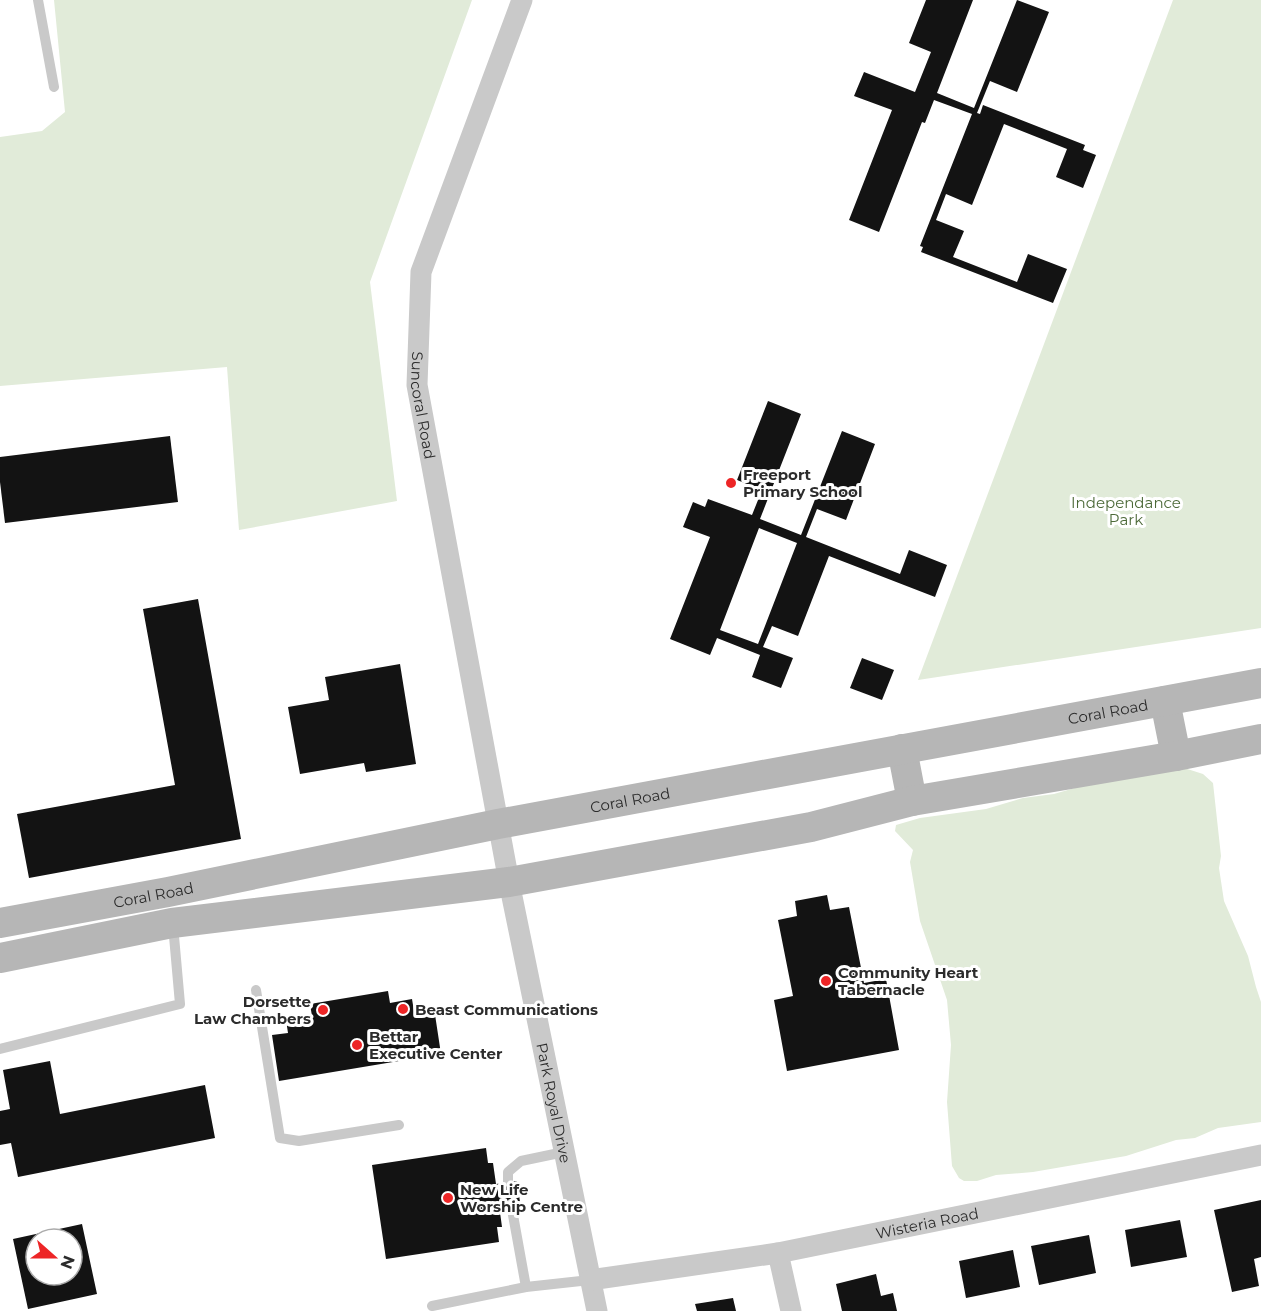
<svg xmlns="http://www.w3.org/2000/svg" width="1261" height="1311" viewBox="0 0 1261 1311" font-family="Montserrat,sans-serif">
<style>
.green{fill:#e1ebd9}
.building{fill:#131313;fill-rule:evenodd}
.lines{fill:none;stroke-linecap:round;stroke-linejoin:round}
.lane{stroke:#c9c9c9;stroke-width:10}
.street{stroke:#c9c9c9;stroke-width:21}
.secondary{stroke:#b6b6b6;stroke-width:30}
.poi-dot{fill:#ed2526;stroke:#fff;stroke-width:2}
.labels{text-anchor:middle;dominant-baseline:central;stroke-width:6;stroke-linejoin:round;paint-order:stroke}
.street-label{font-size:15px;fill:#2c2c2c;stroke:#fff}
.poi-label{font-size:15px;font-weight:bold;fill:#2c2c2c;stroke:#fff;text-anchor:start}
.park-label{font-size:15px;fill:#4c6938;stroke:#fff}
</style>
<rect width="100%" height="100%" fill="#fff"/>
<g class="green">
<path d="M54,0H472L370,282L397,501L239,530L227,367L0,386V137L42,131L65,112Z"/>
<path d="M1173,0H1261V628L918,680Z"/>
<path d="M1178,766L1203,774L1213,783L1221,856L1219,868L1224,901L1248,956L1256,987L1261,1002V1122L1218,1128L1195,1138L1176,1140L1126,1156L1033,1172L996,1175L977,1181H964L959,1178L952,1166L947,1102L951,1045L947,1000L920,921L910,862L913,850L895,831L896,825L920,818L986,809L1023,798L1054,794L1140,769Z"/>
</g>
<g class="building">
<path d="M926,0H973L937,93L974,108L1017,0L1049,12L1017,92L990,81L977,113L980,114L983,105L1085,145L1083,150L1096,155L1083,188L1056,177L1067,149L1004,124L972,205L946,194L936,220L964,231L953,257L1017,282L1028,254L1067,269L1053,303L921,252L923,247L920,246L972,114L934,100L925,123L922,122L879,232L849,220L892,110L854,96L864,72L915,92L931,52L909,43Z"/>
<path d="M768,401L801,414L760,519L801,535L842,431L875,444L846,520L817,509L806,537L900,574L909,550L947,565L935,597L829,556L798,636L772,626L763,647L793,658L781,688L752,677L760,655L717,638L710,655L670,639L710,537L683,527L693,502L705,507L708,499L752,515L762,490L737,480ZM759,528L797,543L758,644L720,630Z"/>
<path d="M170,436L178,502L5,523L0,482V457Z"/>
<path d="M198,599L241,839L29,878L17,814L175,785L143,609Z"/>
<path d="M862,658L894,670L882,700L850,688Z"/>
<path d="M400,664L416,764L366,772L364,763L300,774L288,707L329,700L325,677Z"/>
<path d="M827,895L830,910L849,907L864,983L886,979L899,1050L787,1071L774,1000L793,996L778,920L797,916L795,901Z"/>
<path d="M388,991L390,1003L412,999L414,1011L434,1008L441,1054L279,1081L272,1035L288,1033L286,1020L312,1016L310,1004Z"/>
<path d="M50,1061L60,1114L205,1085L215,1138L18,1177L11,1143L0,1145V1111L10,1109L3,1070Z"/>
<path d="M486,1148L488,1163H493L496,1184L517,1181L520,1202L499,1205L502,1227H497L499,1242L386,1259L372,1165Z"/>
<path d="M1261,1200V1257L1254,1259L1259,1286L1232,1292L1214,1210Z"/>
<path d="M1180,1220L1187,1257L1131,1267L1125,1230Z"/>
<path d="M82,1224L97,1294L28,1309L13,1239ZM36,1239H72V1275H36Z"/>
<path d="M1089,1235L1096,1273L1039,1285L1031,1246Z"/>
<path d="M1013,1250L1020,1287L966,1298L959,1261Z"/>
<path d="M876,1274L881,1296L893,1293L897,1311H842L836,1284Z"/>
<path d="M733,1298L736,1311H697L695,1304Z"/>
</g>
<g class="lines">
<g class="lane">
<path d="M38,0L54,87"/>
<path d="M256,990L280,1138L299,1141L399,1125"/>
<path d="M0,1049L180,1004L173,925"/>
<path d="M508,1182V1172L521,1161L564,1152"/>
<path d="M511,1204L526,1287"/>
<path d="M432,1306L526,1287L590,1280"/>
</g>
<g class="street">
<path id="s1" d="M522,0L421,272L417,385L509,882L597,1311"/>
<path d="M778,1253L791,1311"/>
<path id="s2" d="M590,1280L778,1253L1261,1155"/>
</g>
<g class="secondary">
<path d="M1165,701L1176,756"/>
<path d="M902,749L912,801"/>
<path id="s3" d="M0,923L168,892L498,824L1261,683"/>
<path d="M0,958L172,923L509,882L811,827L912,801L1176,756L1261,739"/>
</g>
</g>
<g class="poi-dot">
<circle cx="731" cy="483" r="6"/>
<circle cx="826" cy="981" r="6"/>
<circle cx="403" cy="1009" r="6"/>
<circle cx="323" cy="1010" r="6"/>
<circle cx="357" cy="1045" r="6"/>
<circle cx="448" cy="1198" r="6"/>
</g>
<g class="labels">
<g class="street-label">
<text stroke="none"><textPath href="#s1" startOffset="424">Suncoral Road</textPath></text>
<text stroke="none"><textPath href="#s3" startOffset="1128">Coral Road</textPath></text>
<text stroke="none"><textPath href="#s3" startOffset="642">Coral Road</textPath></text>
<text stroke="none"><textPath href="#s3" startOffset="156">Coral Road</textPath></text>
<text stroke="none"><textPath href="#s1" startOffset="1134">Park Royal Drive</textPath></text>
<text stroke="none"><textPath href="#s2" startOffset="342">Wisteria Road</textPath></text>
</g>
<g class="poi-label">
<text x="743" y="474">Freeport<tspan x="743" dy="17">Primary School</tspan></text>
<text x="838" y="972">Community Heart<tspan x="838" dy="17">Tabernacle</tspan></text>
<text x="311" y="1001" text-anchor="end">Dorsette<tspan x="311" dy="17">Law Chambers</tspan></text>
<text x="415" y="1009">Beast Communications</text>
<text x="369" y="1036">Bettar<tspan x="369" dy="17">Executive Center</tspan></text>
<text x="460" y="1189">New Life<tspan x="460" dy="17">Worship Centre</tspan></text>
</g>
<g class="park-label">
<text x="1126" y="502">Independance<tspan x="1126" dy="17">Park</tspan></text>
</g>
</g>
<g transform="translate(54 1257) rotate(111)"><circle r="28" fill="#ffffff" stroke="#ababab" stroke-width="1.5"/>
<path d="M0-4.5L10 22L0 15L-10 22Z" fill="#ed2526"/>
<text y="-9" font-size="16" font-weight="bold" text-anchor="middle" fill="#2c2c2c">N</text>
</g>
</svg>
